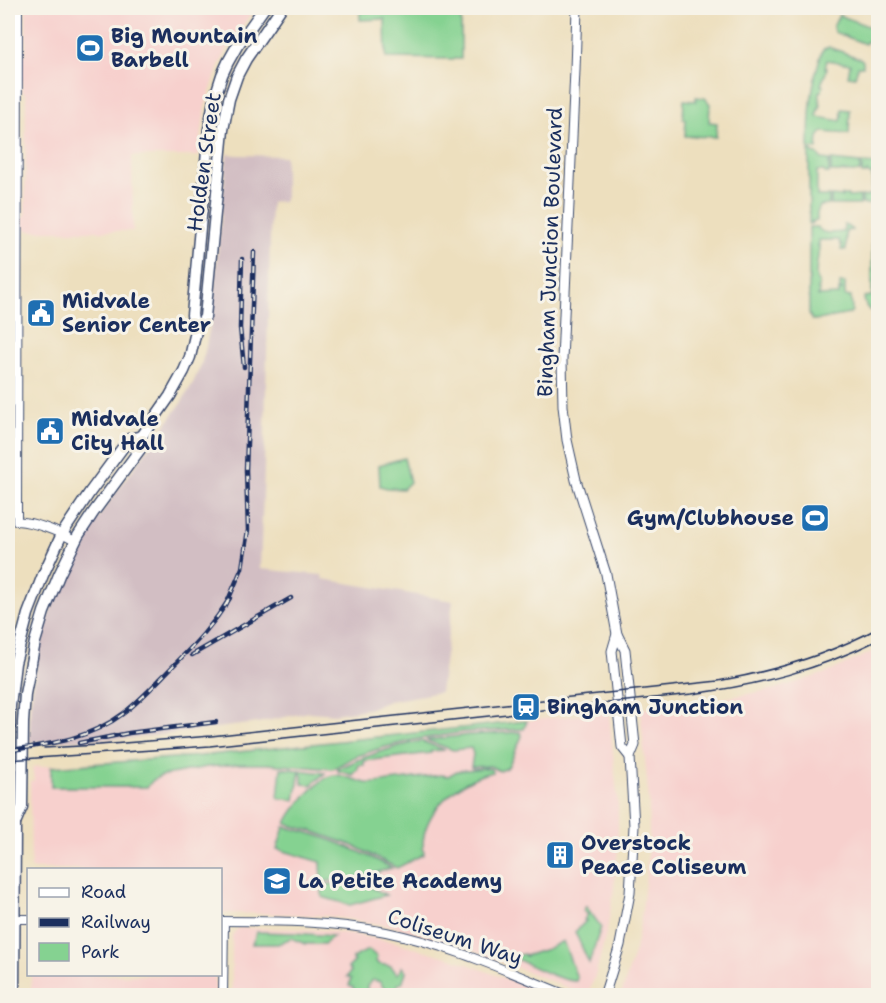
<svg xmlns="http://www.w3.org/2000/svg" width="886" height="1003" viewBox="0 0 886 1003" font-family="'Shantell Sans',sans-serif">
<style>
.built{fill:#f7d0cd}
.industrial{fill:#d2bec3}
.green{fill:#85d291;stroke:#508078;stroke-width:1.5}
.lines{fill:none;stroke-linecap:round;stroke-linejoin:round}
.tertiary-casing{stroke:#3a496c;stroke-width:10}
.secondary-casing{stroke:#3a496c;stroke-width:11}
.primary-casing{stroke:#3a496c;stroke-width:13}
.tertiary{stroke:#fff;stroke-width:8}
.secondary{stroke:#fff;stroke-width:9}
.primary{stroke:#fff;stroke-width:10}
.tram{stroke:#1b2f5e;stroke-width:1.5}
.rail-casing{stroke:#1b2f5e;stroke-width:4.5}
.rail{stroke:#f7f3e8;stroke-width:2;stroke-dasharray:7;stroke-linecap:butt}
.labels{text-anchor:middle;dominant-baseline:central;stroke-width:6;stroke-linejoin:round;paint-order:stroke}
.poi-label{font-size:21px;font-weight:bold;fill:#1b2f5e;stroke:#f7f3e8;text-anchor:start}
.street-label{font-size:21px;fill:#1b2f5e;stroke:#f7f3e8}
</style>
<rect width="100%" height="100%" fill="#f7f3e8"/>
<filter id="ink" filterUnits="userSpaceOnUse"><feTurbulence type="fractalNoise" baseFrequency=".0167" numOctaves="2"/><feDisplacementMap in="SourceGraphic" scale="12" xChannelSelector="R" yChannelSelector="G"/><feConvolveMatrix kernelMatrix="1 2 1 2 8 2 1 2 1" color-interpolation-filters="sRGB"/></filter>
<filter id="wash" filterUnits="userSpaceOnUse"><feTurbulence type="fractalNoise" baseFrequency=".008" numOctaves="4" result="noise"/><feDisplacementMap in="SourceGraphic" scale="24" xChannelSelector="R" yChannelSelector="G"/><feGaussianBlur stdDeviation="1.35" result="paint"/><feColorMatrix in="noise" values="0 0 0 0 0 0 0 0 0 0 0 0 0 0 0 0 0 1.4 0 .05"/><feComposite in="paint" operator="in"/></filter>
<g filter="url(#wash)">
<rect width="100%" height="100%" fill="#eddfbe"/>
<g class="built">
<path d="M8,8H10L13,13V43L10,47V94L13,97V126L9,132V180L12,183V212L9,215V263L12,270V322L9,325V343L12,348V355L11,359L8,361Z"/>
<path d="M26,8H255L230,44L219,66L205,107L199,156H132L133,231H29L26,229L22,225V220L25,215L26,95L22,91V57L26,54Z"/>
<path d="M878,649V995H621L635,950L641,919L649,846V801L640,709L708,701L775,689L829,672Z"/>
<path d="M609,712L618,805V848L614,889L607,930L596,973L591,987L587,992H579L461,946L392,926L327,916L285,914L221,913L220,870L31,869L30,781L34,780L32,767L187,756Z"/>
<path d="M239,928L299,929L323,930L345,933L395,942L454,959L549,995L232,996V936L235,931Z"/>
<rect x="31" y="975" width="184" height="20"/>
</g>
<path class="industrial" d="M227,154L238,155L285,156V201L271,202L264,469L260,569L322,575L323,579L453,601L440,692L389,701L368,709L335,714L309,712L257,723L136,738L30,742V707L39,652L52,606L61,585L83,540L107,505L180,405L193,383L201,365L205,351L212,316Z"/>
<g class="green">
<path d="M360,8H461V59L386,58L385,19L360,20Z"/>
<path d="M839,15L878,30V33L871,41L866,42L865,44L834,32L833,27Z"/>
<path d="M829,47L861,59L863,61V66H858L855,77L848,76L850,64L827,60L825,68H827C826,75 823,78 821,85L823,86L822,91H820C819,99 821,102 820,109H818L817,117L841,121L842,114L841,113L842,109L850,110L849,134L822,132L818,137L817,149L809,148C809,115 811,81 823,49Z"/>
<path d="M696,97L705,98L710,104L709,122L717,123L716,137L685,136L686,119H683L684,100L696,101Z"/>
<path d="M809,150L812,151V153L817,154L822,159L829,160V173H825L824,171H817V196H829V205L820,206L817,213V221H812V223L809,224Z"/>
<path d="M831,160L860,163V172H831Z"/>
<path d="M862,163L878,164L877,204H862V196L867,197L868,195H872V174H868L867,172L866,174H862Z"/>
<path d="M842,195H848V197L860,196V205H831V196L842,197Z"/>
<path d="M844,225L847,226L852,230L846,231V250H841L842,245L840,244L839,240H819V245H817L819,246C819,258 814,268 817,281L819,282L818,289H817L819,290L818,296L839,295V290H842L840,288V283H845V296L851,297L852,311L849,314L818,320H812L809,314V227H818C822,236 835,232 843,232Z"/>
<path d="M872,231H878V311L873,312C866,309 864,304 864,297L872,296Z"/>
<path d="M404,458L410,482L403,489L387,488L380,486L379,465Z"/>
<path d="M527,721L524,729L464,732L418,739L381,748L354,757L333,769L267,764H240L207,767L161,776L153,780L147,787H51V767L200,756Z"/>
<path d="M520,732L522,736L508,767L505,769L500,771L490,766L471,767L473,754L471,748L453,750L426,740L468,735Z"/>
<path d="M421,741L445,750L431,751V753L364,761V765H358V769L353,775L338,771V769C364,756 392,747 421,741Z"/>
<path d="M281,768L325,773L311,785L302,784V776L300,771L295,800L278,798Z"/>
<path d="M485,768L491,769L493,772C459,778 416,816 424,854L397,868L354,846L312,831L286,824C290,811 317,781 330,776C339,772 356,781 366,783C374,784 382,782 390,781C407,779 424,777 441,775L448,776L457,771Z"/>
<path d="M284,827C322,834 358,850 392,868L362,877L322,882L321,862L277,849Z"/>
<path d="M360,881L386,895L350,905L322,897V885Z"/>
<path d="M586,906L601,927L589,963L575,932L586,921L584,920L588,914L583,911Z"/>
<path d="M257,932L294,933L334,936L327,941L325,944H305L291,938L278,944H252Z"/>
<path d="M563,941L577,978L576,981C559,981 526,963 510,956L524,954L525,956L547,949Z"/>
<path d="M368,950L370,951L377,957L376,961L378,964L391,966L397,974L399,973L402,967L406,972L402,983L398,984L397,989L390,992L385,990L380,982L373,980L367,986V994L359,995L358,992H354L353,987L349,986L351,979L347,977L351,971L348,968L354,962L352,958Z"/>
</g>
</g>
<g filter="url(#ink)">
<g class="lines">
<g class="tertiary-casing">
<g id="tertiary">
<path d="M18,8L17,521C38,523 57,531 75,541"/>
<path d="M14,919H28"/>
<path d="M220,921C276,921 331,921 386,932C449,945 509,972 569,996"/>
<path d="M223,996L224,921"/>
</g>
</g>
<g class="secondary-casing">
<g id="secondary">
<path d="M577,8L575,70L562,360L563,406L567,440L576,480L606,574L617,634L625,650L635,745L630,757L634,826L630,893L620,945L604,996"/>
<path d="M617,634L612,651L622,747L630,757"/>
</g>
</g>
<g class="primary-casing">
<g id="primary">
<path d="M196,331L192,315L209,129L214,100L222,75L228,62L237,46L264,8"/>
<path d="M15,823L8,807L10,706L15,663L28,614L43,575L62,534L90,492L129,439L142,436"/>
<path d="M14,996L15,823L22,807L23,723L25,694L35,642L44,612L59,575L78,536L93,513L141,448L142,436L170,396L184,371L190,357L196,331L205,317L223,130L229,99L237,76L246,59L281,8"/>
</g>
</g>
<use href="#tertiary" class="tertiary"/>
<use href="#secondary" class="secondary"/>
<use href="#primary" class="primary"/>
<g class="tram">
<path d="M44,748L99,745L211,736L718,681C774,671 828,655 878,628"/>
<path d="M8,760L210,746L692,694C759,685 818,670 878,640"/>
</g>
<g class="rail-casing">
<g id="rail">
<path d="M242,259L240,328L244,367"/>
<path d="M226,605L242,568L248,530L246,470L254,252"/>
<path d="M192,655L291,598"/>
<path d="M79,743L129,733L216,722"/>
<path d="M12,750C52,744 91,738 124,713C142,699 158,681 174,665C196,643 213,625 230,598"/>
</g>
</g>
<use href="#rail" class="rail"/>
</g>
</g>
<defs>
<g id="stadium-square" transform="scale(1.5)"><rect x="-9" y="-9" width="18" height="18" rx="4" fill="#1f6fb2" stroke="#f7f3e8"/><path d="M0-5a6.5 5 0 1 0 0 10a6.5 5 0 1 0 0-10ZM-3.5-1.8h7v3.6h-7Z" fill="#fff"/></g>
<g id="civic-square" transform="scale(1.5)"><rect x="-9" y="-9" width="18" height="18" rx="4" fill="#1f6fb2" stroke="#f7f3e8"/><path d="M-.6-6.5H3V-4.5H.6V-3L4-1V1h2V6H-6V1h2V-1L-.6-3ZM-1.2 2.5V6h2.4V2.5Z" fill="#fff"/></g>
<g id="station-square" transform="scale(1.5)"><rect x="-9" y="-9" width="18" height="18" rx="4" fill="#1f6fb2" stroke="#f7f3e8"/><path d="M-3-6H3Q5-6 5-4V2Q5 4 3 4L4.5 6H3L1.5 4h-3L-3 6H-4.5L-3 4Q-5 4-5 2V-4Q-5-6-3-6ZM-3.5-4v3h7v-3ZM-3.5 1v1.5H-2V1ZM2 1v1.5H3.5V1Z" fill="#fff"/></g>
<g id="building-square" transform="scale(1.5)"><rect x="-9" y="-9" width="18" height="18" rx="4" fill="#1f6fb2" stroke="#f7f3e8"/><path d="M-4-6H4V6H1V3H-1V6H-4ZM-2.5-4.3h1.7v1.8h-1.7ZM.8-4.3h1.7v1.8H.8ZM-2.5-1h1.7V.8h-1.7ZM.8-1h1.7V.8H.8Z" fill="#fff"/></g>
<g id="school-square" transform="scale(1.5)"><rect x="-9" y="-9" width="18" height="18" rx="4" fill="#1f6fb2" stroke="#f7f3e8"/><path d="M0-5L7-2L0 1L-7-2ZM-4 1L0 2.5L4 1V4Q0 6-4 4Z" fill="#fff"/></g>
</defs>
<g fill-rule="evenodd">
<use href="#stadium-square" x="90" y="48"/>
<use href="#civic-square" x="41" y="313"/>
<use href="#civic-square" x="50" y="431"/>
<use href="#stadium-square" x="815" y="518"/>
<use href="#station-square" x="526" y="707"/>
<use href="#building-square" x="560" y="855"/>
<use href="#school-square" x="277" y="881"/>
</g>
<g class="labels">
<g class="poi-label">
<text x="111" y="36">Big Mountain<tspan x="111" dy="24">Barbell</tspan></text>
<text x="62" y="301">Midvale<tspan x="62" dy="24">Senior Center</tspan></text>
<text x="71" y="419">Midvale<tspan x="71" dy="24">City Hall</tspan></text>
<text x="794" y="518" text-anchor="end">Gym/Clubhouse</text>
<text x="547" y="707">Bingham Junction</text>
<text x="581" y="843">Overstock<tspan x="581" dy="24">Peace Coliseum</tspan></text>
<text x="298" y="881">La Petite Academy</text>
</g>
<g class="street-label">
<text transform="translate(204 162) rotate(-82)">Holden Street</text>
<text transform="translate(550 252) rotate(-88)">Bingham Junction Boulevard</text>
<text transform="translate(455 937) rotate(18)">Coliseum Way</text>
</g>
</g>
<rect width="886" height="1003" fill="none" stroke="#f7f3e8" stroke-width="30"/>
<rect x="27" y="868" width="195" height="108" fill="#f7f3e8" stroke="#9fa5b1" stroke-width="1.5"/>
<rect x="39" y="888" width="30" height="9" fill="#ffffff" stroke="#9fa5b1" stroke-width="1.5"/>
<text x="81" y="898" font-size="18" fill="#1b2f5e">Road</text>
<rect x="39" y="918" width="30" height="9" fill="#1b2f5e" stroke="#9fa5b1" stroke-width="1.5"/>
<text x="81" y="928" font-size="18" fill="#1b2f5e">Railway</text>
<rect x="39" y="943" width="30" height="18" fill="#85d291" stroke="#9fa5b1" stroke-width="1.5"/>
<text x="81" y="958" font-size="18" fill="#1b2f5e">Park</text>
</svg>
